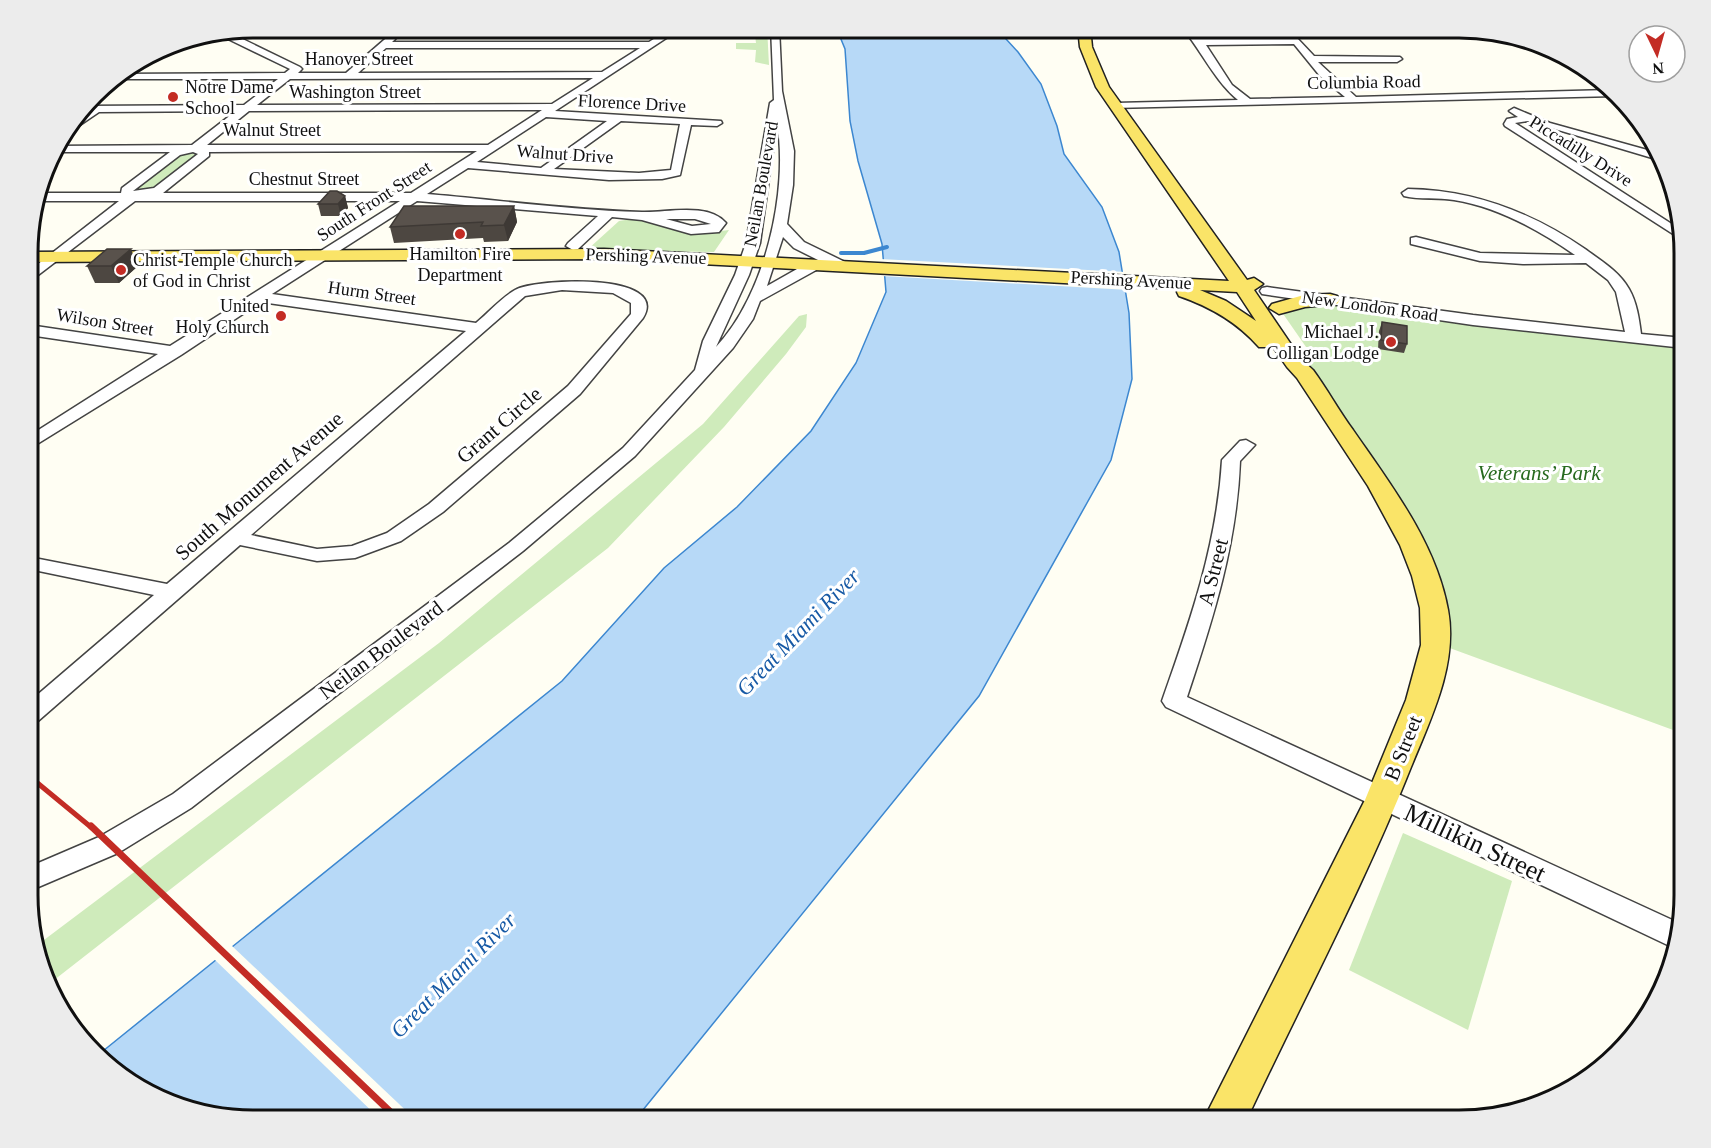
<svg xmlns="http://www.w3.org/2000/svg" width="1711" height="1148" viewBox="0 0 1711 1148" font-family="Georgia,serif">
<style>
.green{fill:#cfebbb}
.water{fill:#b7d9f7;stroke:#3c87d0;stroke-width:1.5}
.pier{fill:#fffef3}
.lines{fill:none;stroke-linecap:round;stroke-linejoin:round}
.stream{stroke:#3c87d0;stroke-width:4}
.minor-casing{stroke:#434343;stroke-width:3}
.major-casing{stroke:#212121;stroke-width:3}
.minor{fill:#fff;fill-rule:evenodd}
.major{fill:#fae468;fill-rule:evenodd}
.rail-far1{stroke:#c32c25;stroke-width:5}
.rail{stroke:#c32c25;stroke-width:7}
.wall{fill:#4d4741}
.shaded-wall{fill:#3e3935}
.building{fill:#59524c;stroke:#3e3935;stroke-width:1.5}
.poi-dot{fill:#c32c25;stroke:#fff;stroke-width:2}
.labels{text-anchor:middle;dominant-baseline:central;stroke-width:6;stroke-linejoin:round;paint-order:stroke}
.far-street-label{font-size:18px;fill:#101010;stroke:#fff}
.far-poi-label{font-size:18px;fill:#101010;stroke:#fff;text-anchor:start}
.street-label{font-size:21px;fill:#101010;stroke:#fff}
.park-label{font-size:21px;font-style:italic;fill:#276a1e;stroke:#fff}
.water-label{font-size:22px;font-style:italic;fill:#1659a5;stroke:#fff}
.near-street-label{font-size:26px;fill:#101010;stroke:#fff}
.rim{fill:none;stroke:#101010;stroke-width:3}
</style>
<rect width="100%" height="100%" fill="#fffef3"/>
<g class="green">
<path d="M476,27H679L673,32H472Z"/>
<path d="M754,27H767L769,65L755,62L756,50L736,49V43H756Z"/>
<path d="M192,153L200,155L155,191H133L179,155Z"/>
<path d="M638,218L697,234L729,230L714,252L587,250L619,221Z"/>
<path d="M1311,301L1684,343V734L1436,643L1424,573L1306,374L1313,357L1279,308Z"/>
<path d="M807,314L806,327L786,354L724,427L608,548L49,984L36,946L439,643L703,424L799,316Z"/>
<path d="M1403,833L1512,881L1468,1030L1349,970Z"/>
</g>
<path class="water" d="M836,27H995L1018,52L1041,84L1057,126L1064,154L1102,207L1119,252L1129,313L1132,379L1111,460L979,696L634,1121H238L179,1109L115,1075L98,1055L562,681L664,568L737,507L811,431L856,363L886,292L882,244L858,161L850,121L845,49Z"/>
<g class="pier">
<path d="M880,259L1126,272L1129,290L882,276Z"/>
<path d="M231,945L417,1121H382L214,959Z"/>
</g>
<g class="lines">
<path class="stream" d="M841,253H864L887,247"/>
<g class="minor-casing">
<g id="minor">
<path d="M399,27H408L392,42H649L673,27H683L555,111L721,121L722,123L717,126L691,125L680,175L662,179L609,180L468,168L427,194C498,200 570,210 642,212C666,213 708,202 726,223L719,232L691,234L642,220L612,217L578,249L573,250L566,246L568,243L598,216L417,201L272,294L476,323C488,313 501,298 515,290C536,278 671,272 643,318L580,394L443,512L401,541L355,558L317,561L240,545L38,721L29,724V702L154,595L29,569V557L167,584L466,331L261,302L181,355L29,449V436L158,354L29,335V325L170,346L400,201H135L29,282V271L119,201H37L38,193H121L122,188L170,152H51L55,146L192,145L236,111L99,112L74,129L68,130L85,112H81L86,106L244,105L278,79H110L118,74L285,73L290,69L226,38L161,48L166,44L228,32L300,67L302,69L298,73H346ZM386,48H640L602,72L358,73ZM593,78L552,104L257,105L290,79ZM542,110L488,145H207L249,111ZM546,117L607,121L541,168L477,162ZM621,121L680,124L671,170L639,173L554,169ZM477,151L411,193H163L209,156V152ZM193,152L198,154L154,188L133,191L180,155ZM666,219H695L711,224L692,226ZM562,290L613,293L631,303V314L568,386L429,504L387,533L352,546L317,549L251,535L525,296Z"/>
<path d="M771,27H779L782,91L794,151L793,185L787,224L804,242L845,262V268L840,269L827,264L760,301L753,319L733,348L635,456L523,551L191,808L118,853L29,891V867L99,837L173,794L509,543L623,448L695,370L703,341L735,275L746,243L770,103L774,100ZM777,122C789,191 765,295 716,347L749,275L760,243ZM783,237L794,248L818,260L797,269L767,286Z"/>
<path d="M1188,27L1202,39L1297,38L1314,56L1400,57L1402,59L1397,62H1318L1356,97L1610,90L1615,96L1112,108V104L1116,103L1238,100C1215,81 1202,52 1184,30ZM1294,44L1320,76L1345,97L1250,99L1232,85L1206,45Z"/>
<path d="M1514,108L1550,123L1658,153L1659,160L1528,121L1515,123L1681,230L1684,241L1505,126L1504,124L1507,119L1518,117L1509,111Z"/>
<path d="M1408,189C1474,190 1531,212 1585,249C1601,261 1619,271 1629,289C1637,303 1639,319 1641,334L1684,338V348L1473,325L1262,294L1260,291L1262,288L1267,287L1473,315L1625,332L1616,292L1608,280L1586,263L1523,264L1480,261L1411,244V238L1416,237L1480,253L1575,255C1539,230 1498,207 1454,200C1438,197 1420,200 1404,196L1402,193Z"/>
<path d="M1246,440L1255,445L1240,461C1237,544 1213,619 1187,697L1681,924L1676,949L1166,707L1162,701C1190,622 1217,545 1222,460L1240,441Z"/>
</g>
</g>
<g class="major-casing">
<g id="major">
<path d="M1078,27H1090L1092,47L1109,87L1247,280L1254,278L1263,284L1254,290L1301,359L1313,370C1327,389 1339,411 1353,430C1391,485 1436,543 1448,610C1458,664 1431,718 1411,767C1363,888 1301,1003 1246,1121H1203L1365,800L1406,700L1421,645L1420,608L1412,576L1400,545L1368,486L1297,378L1287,367L1273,347H1259C1237,322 1211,307 1179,296L1177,292L1178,289L604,259L29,262V252L604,249L1229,281L1096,87L1080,47ZM1200,290L1237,292L1256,321L1226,301Z"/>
<path d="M1330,294L1337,296L1340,300L1337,304L1305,307L1279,314L1269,308L1272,304L1304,295Z"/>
</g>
</g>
<use href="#minor" class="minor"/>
<use href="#major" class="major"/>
<path class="rail-far1" d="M29,776L92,828"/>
<path class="rail" d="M91,826L400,1121"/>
</g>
<g class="wall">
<path d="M345,196L348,208L341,216H321L318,204Z"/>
<path d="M514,206L517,222L508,241L484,242L483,238L394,243L390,227Z"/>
<path d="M87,266H138L119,283H95Z"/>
<path d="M1382,322L1407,344L1404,353L1378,349L1379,331Z"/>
</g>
<g class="shaded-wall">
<path d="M345,196L348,208L341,216L338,204Z"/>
<path d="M514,206L517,222L508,241L504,225Z"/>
<path d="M131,249L138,266L119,283L111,266Z"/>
</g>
<g class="building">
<path d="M330,191H337L345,196L338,204H318Z"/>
<path d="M404,206H514L504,225L481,226L483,222L390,227Z"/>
<path d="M107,249H131L111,266H87Z"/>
<path d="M1382,322L1407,326V344L1381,340Z"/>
</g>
<g class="poi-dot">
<circle cx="173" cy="97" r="6"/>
<circle cx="460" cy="234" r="6"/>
<circle cx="121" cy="270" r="6"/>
<circle cx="281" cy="316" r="6"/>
<circle cx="1391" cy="342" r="6"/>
</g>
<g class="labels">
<g class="far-street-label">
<text x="359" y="59">Hanover Street</text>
<text transform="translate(1364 82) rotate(-1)">Columbia Road</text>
<text x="355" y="92">Washington Street</text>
<text transform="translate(632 103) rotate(3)">Florence Drive</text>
<text x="272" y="130">Walnut Street</text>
<text transform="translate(1581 151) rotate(32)">Piccadilly Drive</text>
<text transform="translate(565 154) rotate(4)">Walnut Drive</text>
<text x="304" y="179">Chestnut Street</text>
<text transform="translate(761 184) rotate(-80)">Neilan Boulevard</text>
<text transform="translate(374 201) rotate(-33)">South Front Street</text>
<text transform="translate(646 256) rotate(2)">Pershing Avenue</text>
<text transform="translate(1131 280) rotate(3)">Pershing Avenue</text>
<text transform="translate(372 293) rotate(8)">Hurm Street</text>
<text transform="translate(1370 306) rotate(8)">New London Road</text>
<text transform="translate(105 322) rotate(9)">Wilson Street</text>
</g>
<g class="far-poi-label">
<text x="185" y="87">Notre Dame<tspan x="185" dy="21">School</tspan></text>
<text x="460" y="254" text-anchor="middle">Hamilton Fire<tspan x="460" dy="21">Department</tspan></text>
<text x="133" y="260">Christ Temple Church<tspan x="133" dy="21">of God in Christ</tspan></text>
<text x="269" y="306" text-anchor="end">United<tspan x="269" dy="21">Holy Church</tspan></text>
<text x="1379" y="332" text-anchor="end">Michael J.<tspan x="1379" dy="21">Colligan Lodge</tspan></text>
</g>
<g class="street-label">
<text transform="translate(499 425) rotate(-41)">Grant Circle</text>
<text transform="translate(259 486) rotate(-41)">South Monument Avenue</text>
<text transform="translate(1213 572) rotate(-76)">A Street</text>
<text transform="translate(381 650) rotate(-37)">Neilan Boulevard</text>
<text transform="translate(1403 748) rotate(-68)">B Street</text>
</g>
<g class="park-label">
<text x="1539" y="473">Veterans’ Park</text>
</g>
<g class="water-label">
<text transform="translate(798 632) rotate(-46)">Great Miami River</text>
<text transform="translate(453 975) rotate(-45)">Great Miami River</text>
</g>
<g class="near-street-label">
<text transform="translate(1475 843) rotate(25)">Millikin Street</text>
</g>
</g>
<path d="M0 0H1711V1148H0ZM253 38H1459A215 215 0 0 1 1674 253V895A215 215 0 0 1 1459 1110H253A215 215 0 0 1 38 895V253A215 215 0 0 1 253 38Z" fill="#ececec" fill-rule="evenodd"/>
<path class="rim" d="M253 38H1459A215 215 0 0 1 1674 253V895A215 215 0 0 1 1459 1110H253A215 215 0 0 1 38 895V253A215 215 0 0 1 253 38Z"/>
<g transform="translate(1657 54) rotate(175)"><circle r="28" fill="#ffffff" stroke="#9f9f9f" stroke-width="1.5"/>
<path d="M0-4.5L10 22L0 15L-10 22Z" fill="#c32c25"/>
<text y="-9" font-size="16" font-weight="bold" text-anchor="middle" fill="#101010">N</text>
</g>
</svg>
